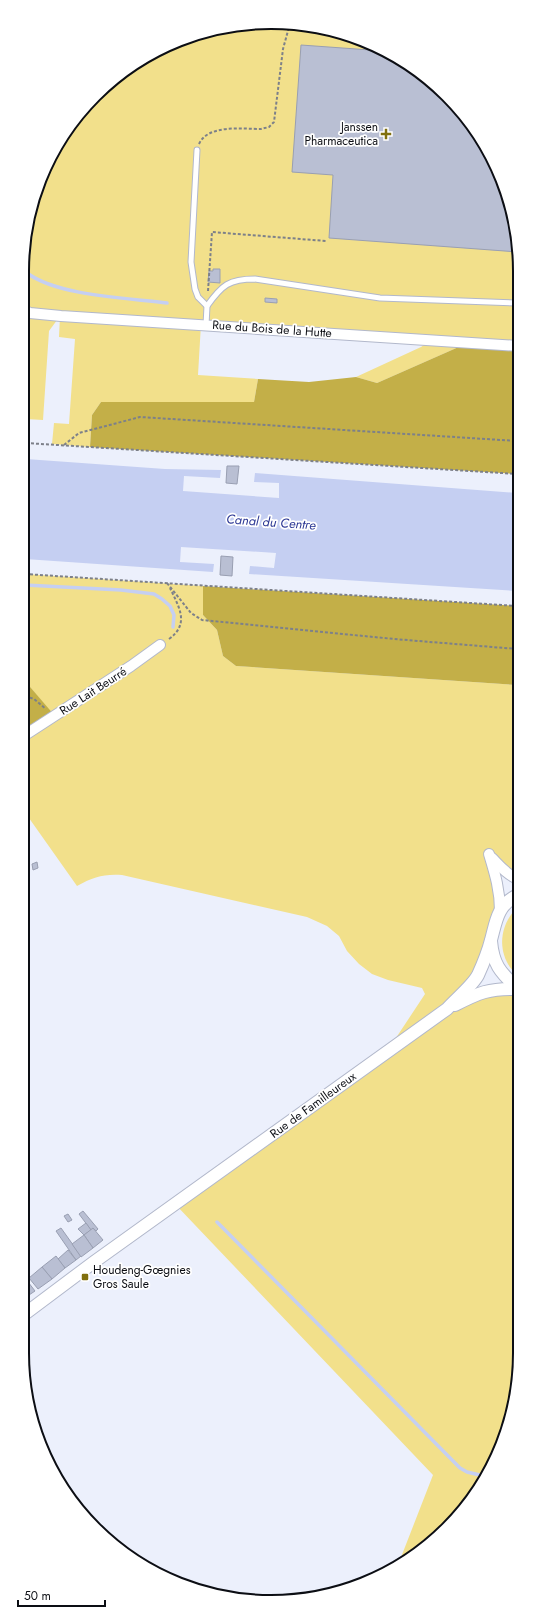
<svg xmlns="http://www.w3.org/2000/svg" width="542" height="1624" viewBox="0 0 542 1624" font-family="Jost,sans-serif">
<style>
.green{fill:#f2e08b}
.forest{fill:#c3af48}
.water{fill:#c5cff2}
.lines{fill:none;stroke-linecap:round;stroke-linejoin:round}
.stream{stroke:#c5cff2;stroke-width:3.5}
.building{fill:#b9bfd3;stroke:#999fb2}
.service-casing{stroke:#b2b8cb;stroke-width:7}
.minor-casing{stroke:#b2b8cb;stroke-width:12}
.tertiary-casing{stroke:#b2b8cb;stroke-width:14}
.path{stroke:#7d8089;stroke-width:2;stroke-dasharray:3 2;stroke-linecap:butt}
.service{stroke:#fff;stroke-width:5}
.minor{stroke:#fff;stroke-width:10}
.tertiary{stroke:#fff;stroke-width:12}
.poi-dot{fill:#806f0d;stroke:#fff;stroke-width:1.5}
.labels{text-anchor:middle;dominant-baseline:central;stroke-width:3.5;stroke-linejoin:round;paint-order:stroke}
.poi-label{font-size:12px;fill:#0c0e14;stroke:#fff;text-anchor:end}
.street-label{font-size:12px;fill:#0c0e14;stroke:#fff}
.water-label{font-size:13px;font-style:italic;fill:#293593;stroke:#fff}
.rim{fill:none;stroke:#0c0e14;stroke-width:2}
</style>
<rect width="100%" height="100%" fill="#ecf0fc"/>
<g class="green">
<path d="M223,27H320L396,55L458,107L494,161L518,238V346L470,342L377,383L356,377L421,347L431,340L201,324L198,375L258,379L254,402H101L92,415L90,447L52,444L54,423L69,424L75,339L59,337L60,316L49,331L43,420L26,419L27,222L64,132L133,64Z"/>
<path d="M25,574L203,586V615L217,630L223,656L236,666L517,685L516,878L490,855L500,893L484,961L448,1008L516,989L515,1402L478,1492L410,1560L398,1565L433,1475L175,1204L386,1053L425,994L422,988L388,980L372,974L359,964L347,951L339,936L327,926L307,917L122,875C102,874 94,877 77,886L24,811L25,735L54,716L25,681Z"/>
<path d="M516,909V974C497,956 498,927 516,909Z"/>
</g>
<g class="forest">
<path d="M470,342L518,346L517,474L90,447L92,415L101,402H254L258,379L309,382L356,377L377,383Z"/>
<path d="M203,586L517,606V685L236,666L223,656L217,630L203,615Z"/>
<path d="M25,681L55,716L25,735Z"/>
</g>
<path class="water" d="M26,459L165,469L221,470L220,478L184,476L183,491L279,498V483L254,482L255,473L517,493V591L249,574L250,566L274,568L276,553L181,547L180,562L214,564L213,572L25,559Z"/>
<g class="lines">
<g class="stream">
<path d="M27,273C58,296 128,298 167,303"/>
<path d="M25,585L121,590L154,594L162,599L170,606L174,615L173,627"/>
<path d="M217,1222L460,1468L467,1472L484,1476"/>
</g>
</g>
<g class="building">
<path d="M301,45L384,51L396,55L458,107L494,161L518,238V252L329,238L333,175L292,172Z"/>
<path d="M213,269H220V283L208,282L209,271H213Z"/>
<path d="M265,298L277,299V303L265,302Z"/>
<path d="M227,466H239L237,484L226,483Z"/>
<path d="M221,556L233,557L232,576L220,575Z"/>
<path d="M37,862L38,868L33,870L32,864Z"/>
<path d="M83,1211L98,1229L96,1231L93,1228L91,1230L79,1214Z"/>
<path d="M68,1214L72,1220L68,1222L64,1216Z"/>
<path d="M86,1223L91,1230L84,1235L78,1229Z"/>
<path d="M61,1228L81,1256L76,1260L56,1231Z"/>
<path d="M93,1228L103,1240L93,1248L84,1235Z"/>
<path d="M84,1235L93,1248L81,1257L72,1244Z"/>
<path d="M68,1250L76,1260L65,1268L58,1259Z"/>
<path d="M56,1256L65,1268L52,1279L42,1267Z"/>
<path d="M42,1267L52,1279L38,1289L29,1278Z"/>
<path d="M25,1278L35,1291L29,1295L22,1286V1281Z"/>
<path d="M22,1286L29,1295L22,1301Z"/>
</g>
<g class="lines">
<g class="service-casing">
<g id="service">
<path d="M197,150L191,262L195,289L198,297L207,306L206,325"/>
<path d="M207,306C222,285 229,279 255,279L380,298L518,303"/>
</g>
</g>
<g class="minor-casing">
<g id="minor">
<path d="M26,311L30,313L61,316L518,346"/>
<path d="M25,735L131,666L160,645"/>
<path d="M489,854C495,874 500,890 500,911"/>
<path d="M492,858C499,865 507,875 516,878"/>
</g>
</g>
<g class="tertiary-casing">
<g id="tertiary">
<path d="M491,941C493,964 500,972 516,987"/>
<path d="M455,1005C478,993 490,988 516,989"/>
<path d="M22,1316L94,1262L447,1009C455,1000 473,985 478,975C483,964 488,952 491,940C496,922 497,906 516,896"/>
</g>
</g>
<g class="path">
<path d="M199,144C208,124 243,129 261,129L269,127L274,122L283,49L289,27"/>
<path d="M208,291L212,232L326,241"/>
<path d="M26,443L517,474"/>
<path d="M64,445L79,433L140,417L517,441"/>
<path d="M25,574L517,606"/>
<path d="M167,583L191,613L202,620L394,639L517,649"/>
<path d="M169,639C190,624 179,607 170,588"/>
<path d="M25,696L34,699L46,709"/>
</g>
<use href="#service" class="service"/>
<use href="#minor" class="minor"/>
<use href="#tertiary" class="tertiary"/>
</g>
<g class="poi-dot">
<path d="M384 128h4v4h4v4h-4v4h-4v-4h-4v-4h4z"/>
<rect x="81" y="1273" width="8" height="8" rx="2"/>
</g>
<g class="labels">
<g class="poi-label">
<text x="378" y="127">Janssen<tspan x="378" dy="14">Pharmaceutica</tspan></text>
<text x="93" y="1270" text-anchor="start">Houdeng-Gœgnies<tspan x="93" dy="14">Gros Saule</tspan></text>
</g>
<g class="street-label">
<text transform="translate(272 329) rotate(4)">Rue du Bois de la Hutte</text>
<text transform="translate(93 691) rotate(-33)">Rue Lait Beurré</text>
<text transform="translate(313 1105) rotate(-36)">Rue de Familleureux</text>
</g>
<g class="water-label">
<text transform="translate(271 522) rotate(4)">Canal du Centre</text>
</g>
</g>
<path d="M0 0H542V1624H0ZM271 29H271A242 242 0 0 1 513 271V1353A242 242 0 0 1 271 1595H271A242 242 0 0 1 29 1353V271A242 242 0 0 1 271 29Z" fill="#fff" fill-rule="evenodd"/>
<path class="rim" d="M271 29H271A242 242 0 0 1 513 271V1353A242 242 0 0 1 271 1595H271A242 242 0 0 1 29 1353V271A242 242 0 0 1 271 29Z"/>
<path d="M18 1600v6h87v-6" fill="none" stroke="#0c0e14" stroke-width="2"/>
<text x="24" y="1600" font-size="12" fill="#0c0e14" stroke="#ffffff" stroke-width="3" paint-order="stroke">50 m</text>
</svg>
